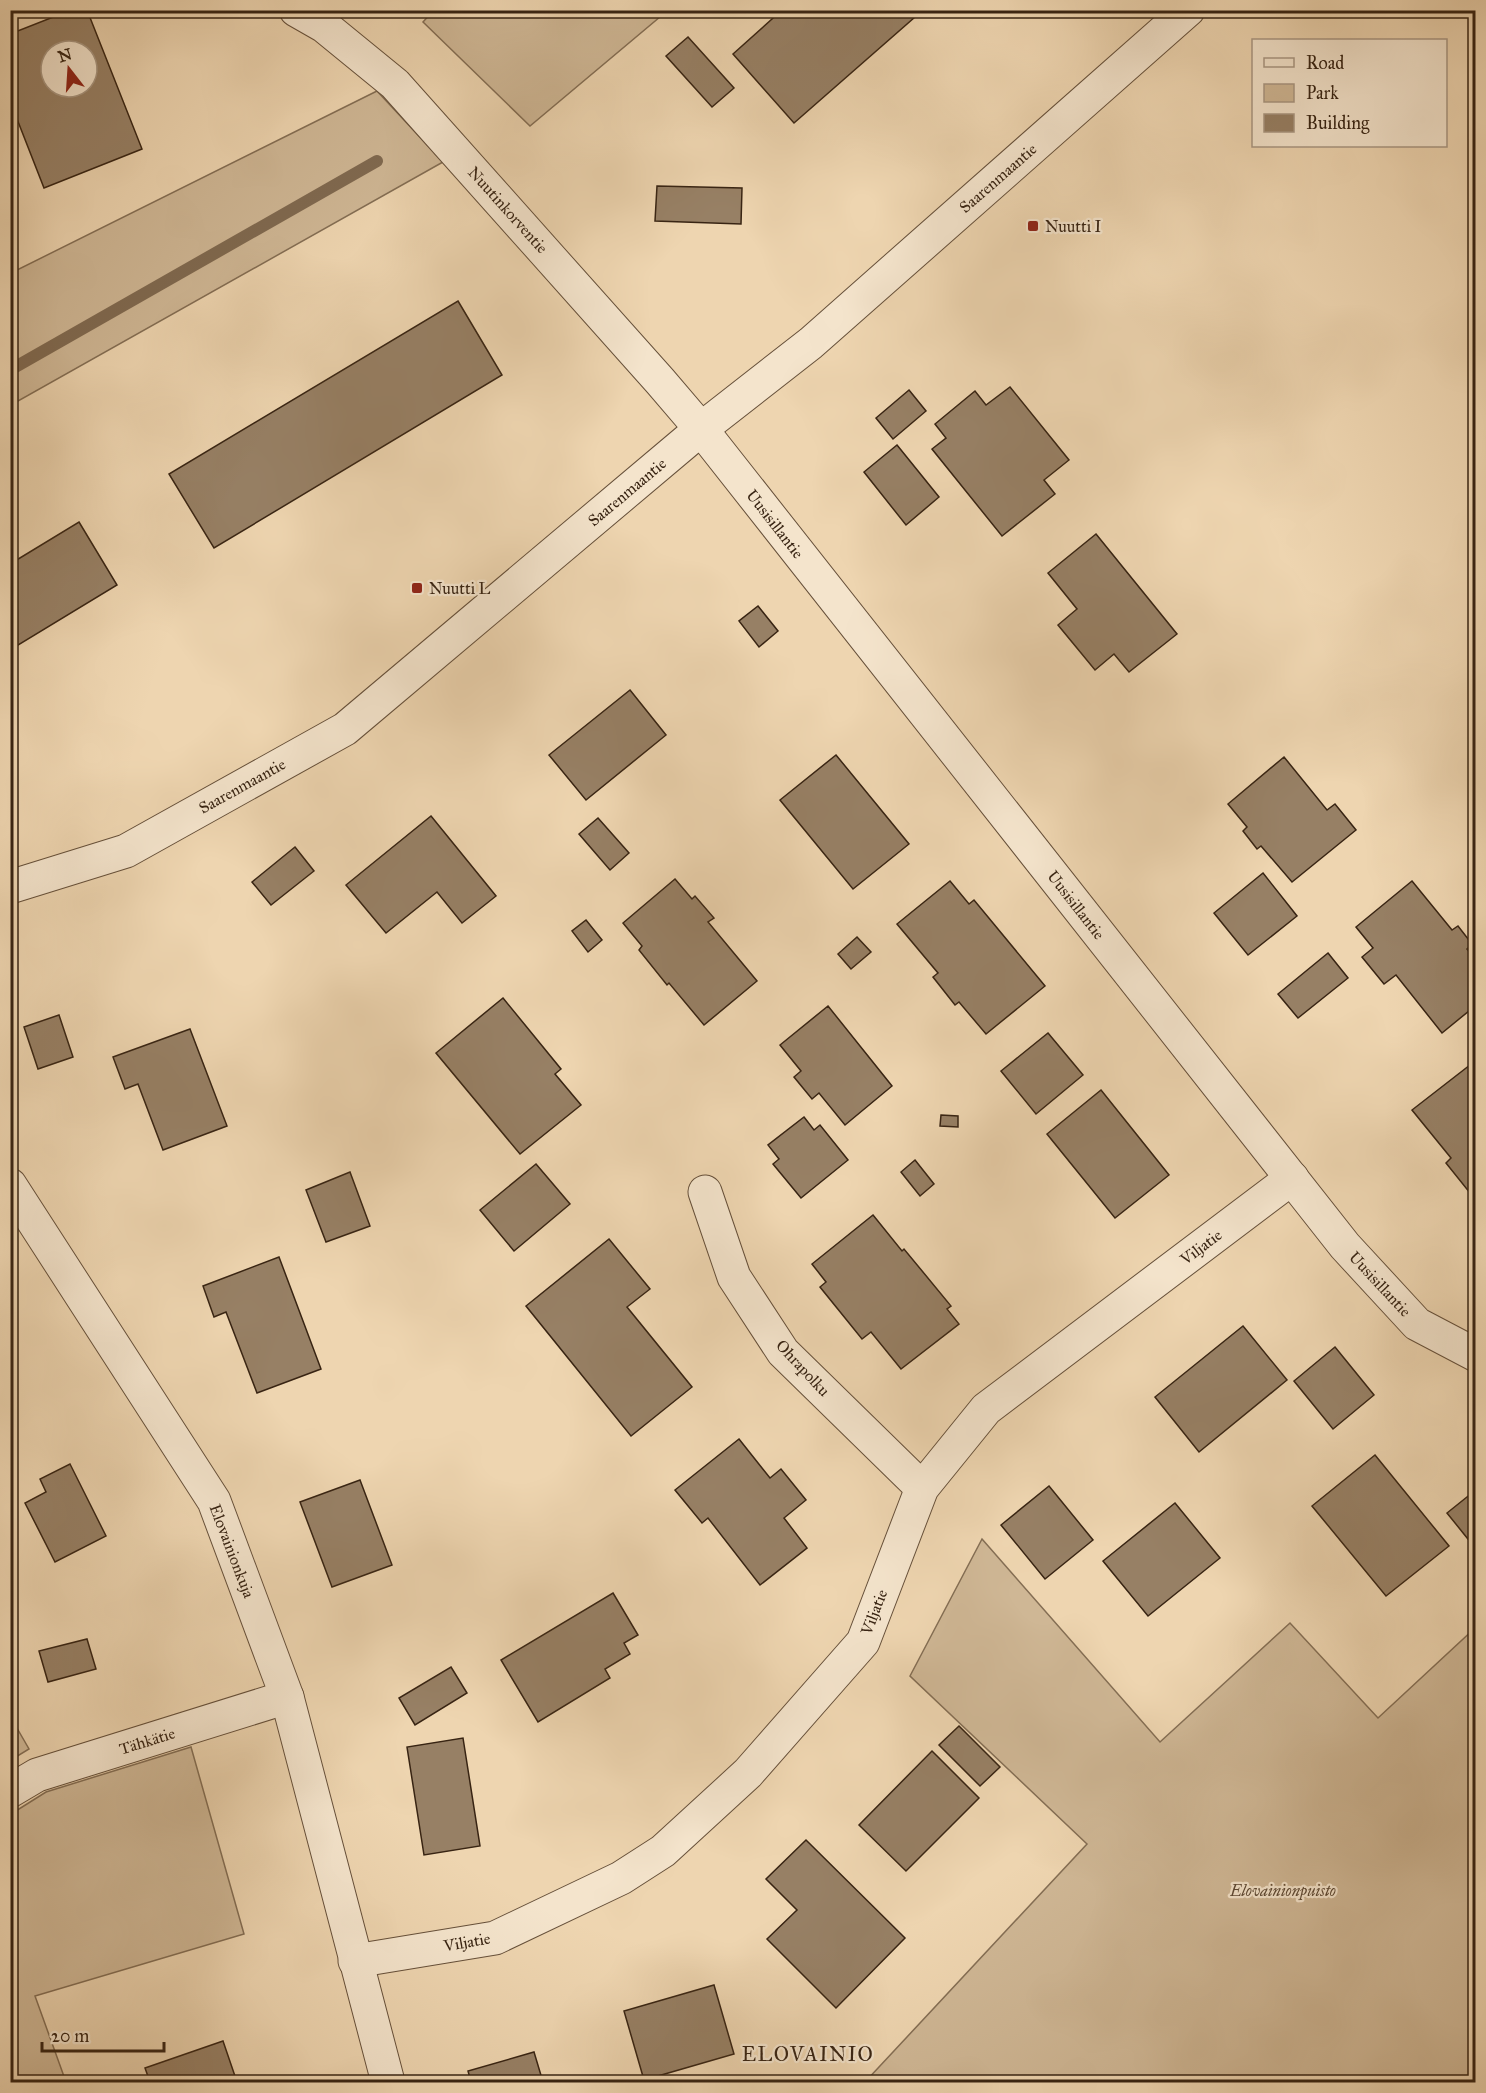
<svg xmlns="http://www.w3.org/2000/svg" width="1486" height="2093" viewBox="0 0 1486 2093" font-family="'IM FELL Great Primer',serif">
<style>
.green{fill:#cfb795;stroke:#846e54;stroke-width:1.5}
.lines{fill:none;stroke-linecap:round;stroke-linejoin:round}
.stream{stroke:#806a51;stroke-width:12}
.building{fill:#978065;stroke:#382413;stroke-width:1.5;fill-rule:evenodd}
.minor-casing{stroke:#66503a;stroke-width:35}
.minor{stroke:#f4e4cc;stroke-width:33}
.poi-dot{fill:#8f2418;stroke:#f4e4cc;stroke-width:2}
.labels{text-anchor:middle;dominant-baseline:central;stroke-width:4.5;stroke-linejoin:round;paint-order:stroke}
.street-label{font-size:16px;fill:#382413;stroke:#f4e4cc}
.poi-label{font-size:16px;fill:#382413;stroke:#f4e4cc;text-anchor:start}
.park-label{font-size:16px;font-style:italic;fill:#5e4934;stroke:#f4e4cc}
.quarter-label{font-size:20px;letter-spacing:1.5px;fill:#382413;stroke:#f4e4cc}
</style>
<rect width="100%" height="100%" fill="#eed5b0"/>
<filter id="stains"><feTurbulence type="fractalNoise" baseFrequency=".00333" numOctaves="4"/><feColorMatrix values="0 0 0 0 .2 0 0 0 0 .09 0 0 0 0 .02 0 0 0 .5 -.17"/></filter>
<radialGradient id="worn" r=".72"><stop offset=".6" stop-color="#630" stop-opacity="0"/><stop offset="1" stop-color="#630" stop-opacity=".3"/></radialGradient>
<g class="green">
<path d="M433,11V10L667,11L530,126L423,22Z"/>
<path d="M377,91L443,162L11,405V273Z"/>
<path d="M982,1539L1160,1742L1290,1623L1378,1718L1475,1628V2082H865L1087,1844L910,1676Z"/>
<path d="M10,1716L29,1749L11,1760H10Z"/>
<path d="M191,1747L244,1934L35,1996L66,2082H11V1814L46,1792Z"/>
</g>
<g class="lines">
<path class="stream" d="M10,370L377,161"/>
</g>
<g class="building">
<path d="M71,10H87L142,149L44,188L10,101V34ZM51,51H87V87H51Z"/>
<path d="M782,10H923L794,123L733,54Z"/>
<path d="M688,37L734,88L712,107L666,56Z"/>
<path d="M657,186L742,188L741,224L655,221Z"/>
<path d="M458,301L502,375L214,548L169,474Z"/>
<path d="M1010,387L1069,460L1044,480L1055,494L1002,536L932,449L946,438L935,424L975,391L986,405Z"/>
<path d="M909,390L926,411L893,439L876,418Z"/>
<path d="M897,445L939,497L906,525L864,472Z"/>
<path d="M79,522L117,585L10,650V564Z"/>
<path d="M1096,534L1177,634L1129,672L1114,654L1095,670L1058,625L1077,609L1048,573Z"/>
<path d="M758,606L778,631L759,647L739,621Z"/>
<path d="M630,690L666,735L586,800L549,755Z"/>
<path d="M836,755L909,844L853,889L780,800Z"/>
<path d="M1284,757L1327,810L1335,804L1356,830L1292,882L1261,846L1257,849L1243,831L1247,827L1228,804Z"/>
<path d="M431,816L496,896L462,923L437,892L386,933L346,885Z"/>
<path d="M598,818L629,853L610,870L579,834Z"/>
<path d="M295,847L314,871L271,905L252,882Z"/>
<path d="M1263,873L1297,916L1248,955L1214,913Z"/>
<path d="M675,879L692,899L695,896L714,918L708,922L757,981L704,1025L669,983L667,985L639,950L642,946L623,923Z"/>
<path d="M950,881L969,904L974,900L1045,986L986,1034L959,1002L955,1005L933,977L938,973L897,924Z"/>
<path d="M1412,881L1452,930L1458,926L1472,944L1467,949L1476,960V1000L1472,1002L1475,1006L1442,1033L1396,975L1384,984L1362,957L1373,948L1356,927Z"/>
<path d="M586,920L602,940L588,952L572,931Z"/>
<path d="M857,937L871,952L851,969L838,954Z"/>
<path d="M1328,953L1348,978L1298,1018L1278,994Z"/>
<path d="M503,998L561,1069L555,1074L581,1105L520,1154L436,1053Z"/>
<path d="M828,1006L892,1086L845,1125L819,1093L812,1099L794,1077L801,1071L780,1045Z"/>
<path d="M59,1015L73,1057L38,1069L24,1027Z"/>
<path d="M190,1029L227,1126L163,1150L138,1084L125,1089L113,1057Z"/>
<path d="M1048,1033L1083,1075L1036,1114L1001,1071Z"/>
<path d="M1470,1065L1476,1072V1196L1474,1198L1446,1163L1451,1158L1412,1110Z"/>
<path d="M1101,1090L1169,1175L1115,1218L1047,1134Z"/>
<path d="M941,1115L958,1116V1127L940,1126Z"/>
<path d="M804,1117L814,1130L820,1125L848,1160L801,1198L773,1164L779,1159L768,1145Z"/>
<path d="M915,1160L934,1184L920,1196L901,1172Z"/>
<path d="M536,1164L570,1204L514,1251L480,1210Z"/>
<path d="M350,1172L370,1226L326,1242L306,1190Z"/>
<path d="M873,1215L902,1251L904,1249L951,1306L947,1309L959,1324L901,1369L871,1332L862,1339L820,1287L826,1282L812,1264Z"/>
<path d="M609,1239L650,1289L627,1307L692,1387L631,1436L526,1306Z"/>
<path d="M279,1257L321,1369L257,1393L226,1312L214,1317L203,1286Z"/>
<path d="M1243,1326L1287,1380L1199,1452L1155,1397Z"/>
<path d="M1335,1347L1374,1395L1333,1429L1294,1381Z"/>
<path d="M739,1439L770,1478L781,1469L806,1500L784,1518L807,1548L760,1585L708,1518L702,1523L675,1490Z"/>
<path d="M1375,1455L1449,1546L1386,1596L1312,1506Z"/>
<path d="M70,1464L106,1536L55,1562L25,1503L46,1492L40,1479Z"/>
<path d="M360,1480L392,1565L332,1587L300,1502Z"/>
<path d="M1049,1486L1093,1540L1045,1579L1001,1525Z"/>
<path d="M1472,1493L1476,1497V1549L1447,1513Z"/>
<path d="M1175,1503L1220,1558L1148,1616L1103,1561Z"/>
<path d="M613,1593L638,1635L624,1643L630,1654L605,1669L610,1678L538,1722L501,1660Z"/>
<path d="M87,1639L96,1669L48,1682L39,1651Z"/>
<path d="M451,1667L467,1693L415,1725L399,1698Z"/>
<path d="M959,1726L1000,1767L980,1786L939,1745Z"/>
<path d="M463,1738L480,1846L424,1855L407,1747Z"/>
<path d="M932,1751L979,1798L906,1871L859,1825Z"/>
<path d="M806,1840L905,1938L836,2008L767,1939L797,1910L766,1879Z"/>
<path d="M714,1985L734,2054L644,2080L624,2011Z"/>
<path d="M223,2041L237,2082H150L145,2068Z"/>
<path d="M534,2052L543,2082H471L468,2071Z"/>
</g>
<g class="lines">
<g class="minor-casing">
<g id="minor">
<path d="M296,10L324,26L395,84L660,381L701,429L1345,1246L1417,1324L1476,1355"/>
<path d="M10,887L126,851L345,729L701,429L811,343L1188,10"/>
<path d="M10,1185L214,1501L287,1697L388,2082"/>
<path d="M705,1192L734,1277L783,1352L922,1488"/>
<path d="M10,1791L37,1775L287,1697"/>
<path d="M355,1961L495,1938L621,1878L663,1851L748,1773L863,1642L922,1488L986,1409L1292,1178"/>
</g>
</g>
<use href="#minor" class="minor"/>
</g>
<g class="poi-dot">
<rect x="1027" y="220" width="12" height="12" rx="3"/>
<rect x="411" y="582" width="12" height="12" rx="3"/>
</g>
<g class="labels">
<g class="street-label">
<text transform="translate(998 178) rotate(-41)">Saarenmaantie</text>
<text transform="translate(508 210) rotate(48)">Nuutinkorventie</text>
<text transform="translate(627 492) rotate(-40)">Saarenmaantie</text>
<text transform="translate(775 524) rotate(52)">Uusisillantie</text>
<text transform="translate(242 786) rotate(-29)">Saarenmaantie</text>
<text transform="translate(1076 905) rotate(52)">Uusisillantie</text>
<text transform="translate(1201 1247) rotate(-37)">Viljatie</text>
<text transform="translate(1380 1284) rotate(47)">Uusisillantie</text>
<text transform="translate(803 1368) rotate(47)">Ohrapolku</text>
<text transform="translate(232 1551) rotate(69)">Elovainionkuja</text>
<text transform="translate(874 1612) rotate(-69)">Viljatie</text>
<text transform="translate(147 1741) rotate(-17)">Tähkätie</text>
<text transform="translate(467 1942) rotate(-10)">Viljatie</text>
</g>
<g class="poi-label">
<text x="1045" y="226">Nuutti I</text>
<text x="429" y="588">Nuutti L</text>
</g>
<g class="park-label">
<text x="1283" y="1890">Elovainionpuisto</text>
</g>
<g class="quarter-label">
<text x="808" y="2054">ELOVAINIO</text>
</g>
</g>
<rect width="1486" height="2093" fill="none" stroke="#eed5b0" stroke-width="36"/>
<rect x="12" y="12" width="1462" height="2069" fill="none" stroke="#382413" stroke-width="3"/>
<rect x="18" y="18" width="1450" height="2057" fill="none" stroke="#382413" stroke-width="1.5"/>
<rect x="1252" y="39" width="195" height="108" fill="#f4e4cc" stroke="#a99782" stroke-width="1.5"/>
<rect x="1264" y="58" width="30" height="9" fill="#f4e4cc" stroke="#a99782" stroke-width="1.5"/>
<text x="1306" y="69" font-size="18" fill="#382413">Road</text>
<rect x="1264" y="84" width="30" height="18" fill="#cfb795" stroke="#a99782" stroke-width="1.5"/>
<text x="1306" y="99" font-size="18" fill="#382413">Park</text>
<rect x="1264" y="114" width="30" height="18" fill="#978065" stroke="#a99782" stroke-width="1.5"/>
<text x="1306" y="129" font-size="18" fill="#382413">Building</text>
<g transform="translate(69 69) rotate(343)"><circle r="28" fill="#f4e4cc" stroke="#a99782" stroke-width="1.5"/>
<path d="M0-4.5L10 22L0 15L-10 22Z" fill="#8f2418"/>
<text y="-9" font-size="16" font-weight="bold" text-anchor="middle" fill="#382413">N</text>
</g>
<path d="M42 2042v9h122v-9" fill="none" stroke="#382413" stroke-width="3"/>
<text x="51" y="2042" font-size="18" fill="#382413" stroke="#f4e4cc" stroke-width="4.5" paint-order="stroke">20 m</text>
<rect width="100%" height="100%" filter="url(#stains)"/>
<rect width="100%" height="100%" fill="url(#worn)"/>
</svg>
